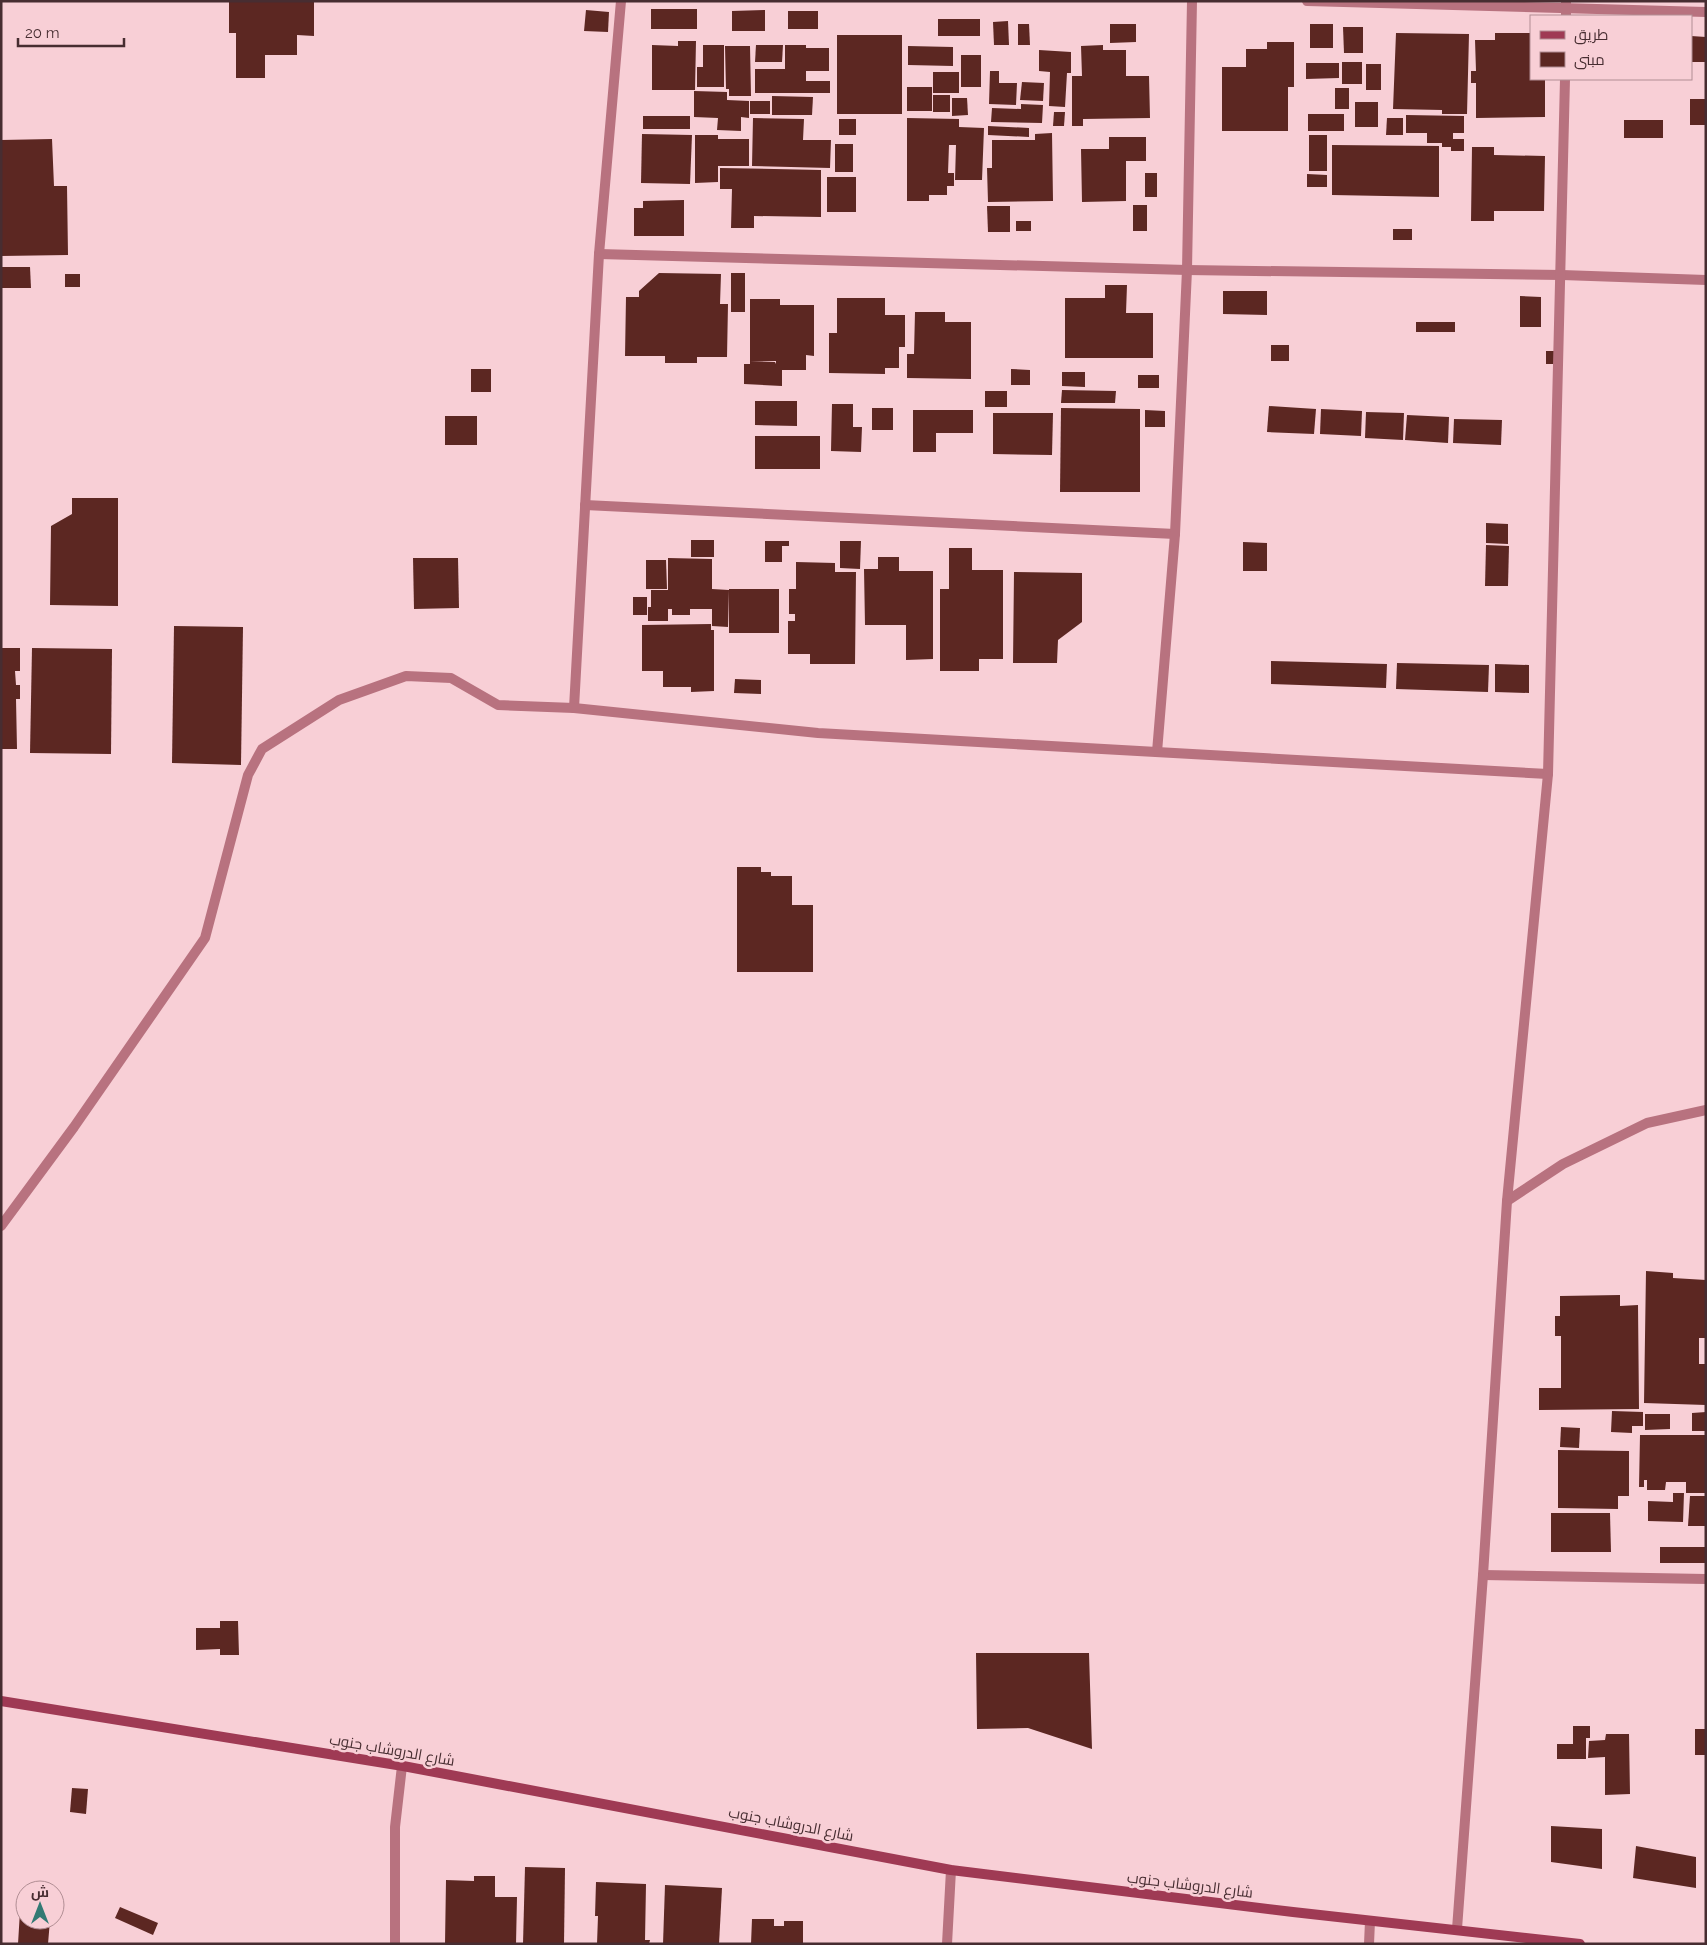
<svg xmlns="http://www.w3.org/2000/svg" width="1707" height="1945" viewBox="0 0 1707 1945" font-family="Raleway,Cairo,sans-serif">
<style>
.building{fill:#5c2722}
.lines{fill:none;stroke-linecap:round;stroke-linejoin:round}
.street{stroke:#b8727f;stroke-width:10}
.secondary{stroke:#9f3a54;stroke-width:10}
.labels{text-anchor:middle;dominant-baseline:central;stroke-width:5;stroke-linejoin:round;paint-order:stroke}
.street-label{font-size:15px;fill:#472d31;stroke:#f8cfd6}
</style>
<rect width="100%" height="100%" fill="#f8cfd6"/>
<g class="building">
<path d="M229,1H314V36L297,35V55H265V78H236V33H229Z"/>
<rect x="651" y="9" width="46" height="20"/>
<path d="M586,10L609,12L608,32L584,31Z"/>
<path d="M765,10V31H732V11Z"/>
<rect x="788" y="11" width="30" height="18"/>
<rect x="938" y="19" width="42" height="17"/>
<path d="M1008,21L1009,45H994L993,22Z"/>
<path d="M1018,24H1029L1030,45H1018Z"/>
<path d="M1110,24H1136V42L1110,43Z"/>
<rect x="1310" y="24" width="23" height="24"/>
<path d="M1343,27H1363V53H1344Z"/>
<path d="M1396,33L1469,34L1467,114H1442V110L1393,109Z"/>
<path d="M1495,33H1531V79H1545V117L1476,118V83H1471V71H1476L1475,40H1495Z"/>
<rect x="837" y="35" width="65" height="79"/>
<path d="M1691,36L1706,37V62H1691Z"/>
<path d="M678,41H696L695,90H652V45L678,46Z"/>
<path d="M1267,42H1294V87H1288V131H1222V67H1246V49H1267Z"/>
<path d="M703,45H724V87H697V67H703Z"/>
<path d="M756,45H783L782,62H755Z"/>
<path d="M785,45H806V48H829V71H806V81H830V93H755V69H785Z"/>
<path d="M1103,45V50H1126V76H1149L1150,118L1083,119V126H1072V76H1082L1081,46Z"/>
<path d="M725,46H750L751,96H729V89H726Z"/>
<path d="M908,46L953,47V66L908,65Z"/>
<path d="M1039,50L1071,52V73H1067L1065,107L1049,106L1050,72L1039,71Z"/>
<rect x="961" y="55" width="20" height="32"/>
<rect x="1342" y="62" width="20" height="22"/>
<path d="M1306,63H1339V78L1306,79Z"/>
<rect x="1366" y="64" width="15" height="26"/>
<path d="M990,71H999V83H1017L1016,105L989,104Z"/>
<rect x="933" y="72" width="26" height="21"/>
<path d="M1022,82L1044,83L1043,101L1020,100Z"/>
<rect x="907" y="87" width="25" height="24"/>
<rect x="1335" y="88" width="14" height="21"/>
<path d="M694,91L727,92V100L749,101V118L741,117V131L717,130L718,118L694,117Z"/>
<rect x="933" y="95" width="17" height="17"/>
<path d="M772,96L813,97L812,115H772Z"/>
<path d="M952,98H967L968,115L952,116Z"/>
<rect x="1690" y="99" width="16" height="26"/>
<rect x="750" y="101" width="20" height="13"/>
<rect x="1355" y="102" width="23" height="25"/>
<path d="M1021,104L1043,105L1042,123L991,122L992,108L1021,109Z"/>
<path d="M1054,112H1065L1064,126H1053Z"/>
<rect x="1308" y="114" width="36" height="17"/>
<path d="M1406,115L1464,116V133H1453V139H1464V151H1451V147H1442V143H1427V133H1406Z"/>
<rect x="643" y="116" width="47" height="13"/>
<path d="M753,118L804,119L803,140H831L830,168L752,166Z"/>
<path d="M907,118L959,119V127L984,128L982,180H955L956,145H949L948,173H954V186H947V195H929V201H907Z"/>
<path d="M1387,118H1403V135H1386Z"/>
<rect x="839" y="119" width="17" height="16"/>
<rect x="1624" y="120" width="39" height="18"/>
<path d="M988,126L1029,128V137L988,135Z"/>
<path d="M1052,133L1053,201L988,202L987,168H992V140H1035V134Z"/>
<path d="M642,134L692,135L690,184L641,183Z"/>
<path d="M695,135H718V139H749V166H718V182L695,183Z"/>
<rect x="1309" y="135" width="18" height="36"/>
<path d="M1109,137H1146V161H1126V201L1082,202L1081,149H1109Z"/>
<path d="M52,139L54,186H67L68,255L1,256V140Z"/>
<rect x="835" y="144" width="18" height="28"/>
<path d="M1332,145L1439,146V197L1332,195Z"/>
<path d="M1472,147H1494V155L1545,156L1544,211H1494V221H1471Z"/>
<path d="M720,168L821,170V217L754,216V228H731L732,189H720Z"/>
<rect x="1145" y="173" width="12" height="24"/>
<path d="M1307,174L1327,175V187H1307Z"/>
<rect x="827" y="177" width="29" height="35"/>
<path d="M684,200V236H634V208H643V201Z"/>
<rect x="1133" y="205" width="14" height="26"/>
<path d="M987,206H1010V232H988Z"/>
<rect x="1016" y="221" width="15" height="10"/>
<rect x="1393" y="229" width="19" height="11"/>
<path d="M1,267H30L31,288H1Z"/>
<path d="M659,273L721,274L720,304H728L727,357H697V363H665V356H625L626,297H639V291Z"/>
<rect x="731" y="273" width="14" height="39"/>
<rect x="65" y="274" width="15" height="13"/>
<path d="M1105,285H1127L1126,313H1153V358H1065V298H1105Z"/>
<path d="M1223,291H1267V315L1223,314Z"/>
<path d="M1520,296L1541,297V327H1520Z"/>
<path d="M837,298H885V315H905V347H899V368H885V374L829,373V333H837Z"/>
<path d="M750,299H780V305H814V356L806,355V370H782V386L744,384V364H750V361L775,362L776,364V361H750Z"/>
<path d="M915,312H945V322H971V379L907,378V354H914Z"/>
<rect x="1416" y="322" width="39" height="10"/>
<rect x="1271" y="345" width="18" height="16"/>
<rect x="1546" y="351" width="11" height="13"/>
<rect x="471" y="369" width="20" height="23"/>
<path d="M1011,369L1030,370V385H1011Z"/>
<path d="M1062,372H1085V387L1062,386Z"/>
<rect x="1138" y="375" width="21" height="13"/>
<path d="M1062,390L1116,391L1115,403H1061Z"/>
<rect x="985" y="391" width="22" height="16"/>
<path d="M755,401H797V426L755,425Z"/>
<path d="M832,404H853V427H862L861,452L831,451Z"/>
<path d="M1269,406L1316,409L1314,434L1267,432Z"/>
<rect x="872" y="408" width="21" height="22"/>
<path d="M1061,408L1140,409V492H1060Z"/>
<path d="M1321,409L1362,411L1361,436L1320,434Z"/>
<path d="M913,410H973V433H936V452H913Z"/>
<path d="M1145,410L1165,411V427H1145Z"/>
<path d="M1366,412L1404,413L1403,440L1365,438Z"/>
<path d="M993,413H1053L1052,455L993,454Z"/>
<path d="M1407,415L1449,417L1448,443L1405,440Z"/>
<rect x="445" y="416" width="32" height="29"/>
<path d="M1454,419L1502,420L1501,445L1453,443Z"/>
<rect x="755" y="436" width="65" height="33"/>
<path d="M72,498H118V606L50,605L51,526L72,514Z"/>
<path d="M1486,523L1508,524V544L1486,543Z"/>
<rect x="691" y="540" width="23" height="17"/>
<path d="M765,541H789V546H782V562H765Z"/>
<path d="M840,541H861L860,569L840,568Z"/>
<path d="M1243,542L1267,543V571H1243Z"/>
<path d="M1486,545L1509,546L1508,586H1485Z"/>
<path d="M949,548H972V570H1003V659H979V671H940V589H949Z"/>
<path d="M878,557H899V571H933V659L906,660V625H865L864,569H878Z"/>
<path d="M413,558H458L459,608L414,609Z"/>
<path d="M668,558L712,559V589L729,590L728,627L712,626V609H690V615H672V609H668V621H648V607H651V590H668Z"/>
<path d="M646,560H666L667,589H646Z"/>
<path d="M796,562L835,563V572H856L855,664H810V654H788V621H795V614H789V589H796Z"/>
<path d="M1014,572L1082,573V622L1058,640L1057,663H1013Z"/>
<rect x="729" y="589" width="50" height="44"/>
<rect x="633" y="597" width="14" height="18"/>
<path d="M711,624V630H714V691L691,692V687H663V671H642V625Z"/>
<path d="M174,626L243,627L241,765L172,763Z"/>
<path d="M1,648H20V671H15L16,685H20V699H16L17,749H1Z"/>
<path d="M32,648L112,649L111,754L30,753Z"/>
<path d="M1271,661L1387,664L1386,688L1271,684Z"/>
<path d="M1397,663L1489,665L1488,692L1396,689Z"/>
<path d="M1495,664L1529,665V693L1495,692Z"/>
<path d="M735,679L761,680V694L734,693Z"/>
<path d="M737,867H761V872H771V876H792V905H813V972H737Z"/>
<path d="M1646,1271L1673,1273V1278L1706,1280L1705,1338H1699V1364H1706V1405L1644,1403Z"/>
<path d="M1620,1295V1306L1638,1305L1639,1409L1539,1410V1388H1561V1336H1555V1316H1560V1296Z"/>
<path d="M1612,1411L1643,1412V1426H1632V1433L1611,1432Z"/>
<path d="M1706,1412V1431H1692V1413Z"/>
<path d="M1645,1414H1670V1429L1645,1430Z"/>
<path d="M1561,1427L1580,1428L1579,1448L1560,1447Z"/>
<path d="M1640,1435H1706V1493H1686V1482H1666L1665,1490H1647V1480H1644V1487H1639Z"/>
<path d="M1558,1450L1629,1451V1496H1618V1509L1558,1508Z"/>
<path d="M1673,1493H1684L1683,1522L1648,1521V1501L1673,1502Z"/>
<path d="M1690,1496H1706V1526H1688Z"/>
<path d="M1551,1513H1610L1611,1552H1551Z"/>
<rect x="1660" y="1547" width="46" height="16"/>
<path d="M220,1621H238L239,1655H220V1649L196,1650V1628H220Z"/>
<path d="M976,1653H1089L1092,1749L1028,1728L977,1729Z"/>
<path d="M1573,1726H1590V1738H1586V1759H1557V1744H1573Z"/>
<rect x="1695" y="1729" width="11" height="26"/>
<path d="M1606,1734H1629L1630,1794L1605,1795V1757L1588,1758L1589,1741L1605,1740Z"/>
<path d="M72,1788L88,1789L86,1814L70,1812Z"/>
<path d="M1551,1826L1602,1829V1869L1551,1862Z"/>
<path d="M1636,1846L1696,1857V1888L1633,1878Z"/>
<path d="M525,1867L565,1868L564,1944H523Z"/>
<path d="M474,1876H495V1897H517L516,1944H445L446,1880L474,1881Z"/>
<path d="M596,1882L646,1884L645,1940H650L649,1944H597L598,1916H595Z"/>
<path d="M665,1885L722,1888L719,1944H663Z"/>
<path d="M120,1907L158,1923L153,1935L115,1918Z"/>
<path d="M20,1911H25V1920H50L48,1944H18Z"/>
<path d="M752,1919H774V1926H784V1921H803V1944H751Z"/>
</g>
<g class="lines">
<g class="street">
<path d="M1307,1L1706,12"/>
<path d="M1566,16V1"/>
<path d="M599,254L1187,270L1562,275L1706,280"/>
<path d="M585,505L1175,534"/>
<path d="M574,708L599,254L621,1"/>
<path d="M1157,752L1175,534L1187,270L1192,1"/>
<path d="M1507,1201L1563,1164L1647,1123L1706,1110"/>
<path d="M1,1226L74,1127L205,938L248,775L262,749L339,700L406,676L451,678L498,705L574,708L818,733L1548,774"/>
<path d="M1483,1575L1706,1579"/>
<path d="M1457,1929L1483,1575L1507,1201L1548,774L1565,79"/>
<path d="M395,1944V1827L402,1766"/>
<path d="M947,1944L951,1870"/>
<path d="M1369,1944L1370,1921"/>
</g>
<path class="secondary" d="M1,1701L403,1766L951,1870L1293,1912L1580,1944"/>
</g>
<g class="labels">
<g class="street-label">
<text transform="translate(392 1750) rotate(10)">شارع الدروشاب جنوب</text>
<text transform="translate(791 1824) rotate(11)">شارع الدروشاب جنوب</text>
<text transform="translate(1190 1885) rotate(7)">شارع الدروشاب جنوب</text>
</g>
</g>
<rect width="1707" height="1945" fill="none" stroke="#472d31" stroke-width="5"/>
<rect x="1530" y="15" width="162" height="65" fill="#f8cfd6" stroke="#b18e94"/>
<rect x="1540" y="31" width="25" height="8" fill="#9f3a54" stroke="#b18e94"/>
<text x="1574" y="40" font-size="15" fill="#472d31">طريق</text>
<rect x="1540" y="52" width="25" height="15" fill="#5c2722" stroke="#b18e94"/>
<text x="1574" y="65" font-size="15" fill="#472d31">مبنى</text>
<g transform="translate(40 1905)"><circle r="24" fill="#f8cfd6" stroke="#b18e94"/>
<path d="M0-4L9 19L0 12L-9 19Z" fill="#337a74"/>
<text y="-8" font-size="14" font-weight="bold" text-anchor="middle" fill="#472d31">ش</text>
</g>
<path d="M18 38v8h106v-8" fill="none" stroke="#472d31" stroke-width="2.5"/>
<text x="25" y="38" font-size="15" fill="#472d31" stroke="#f8cfd6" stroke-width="4" paint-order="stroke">20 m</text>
</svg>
